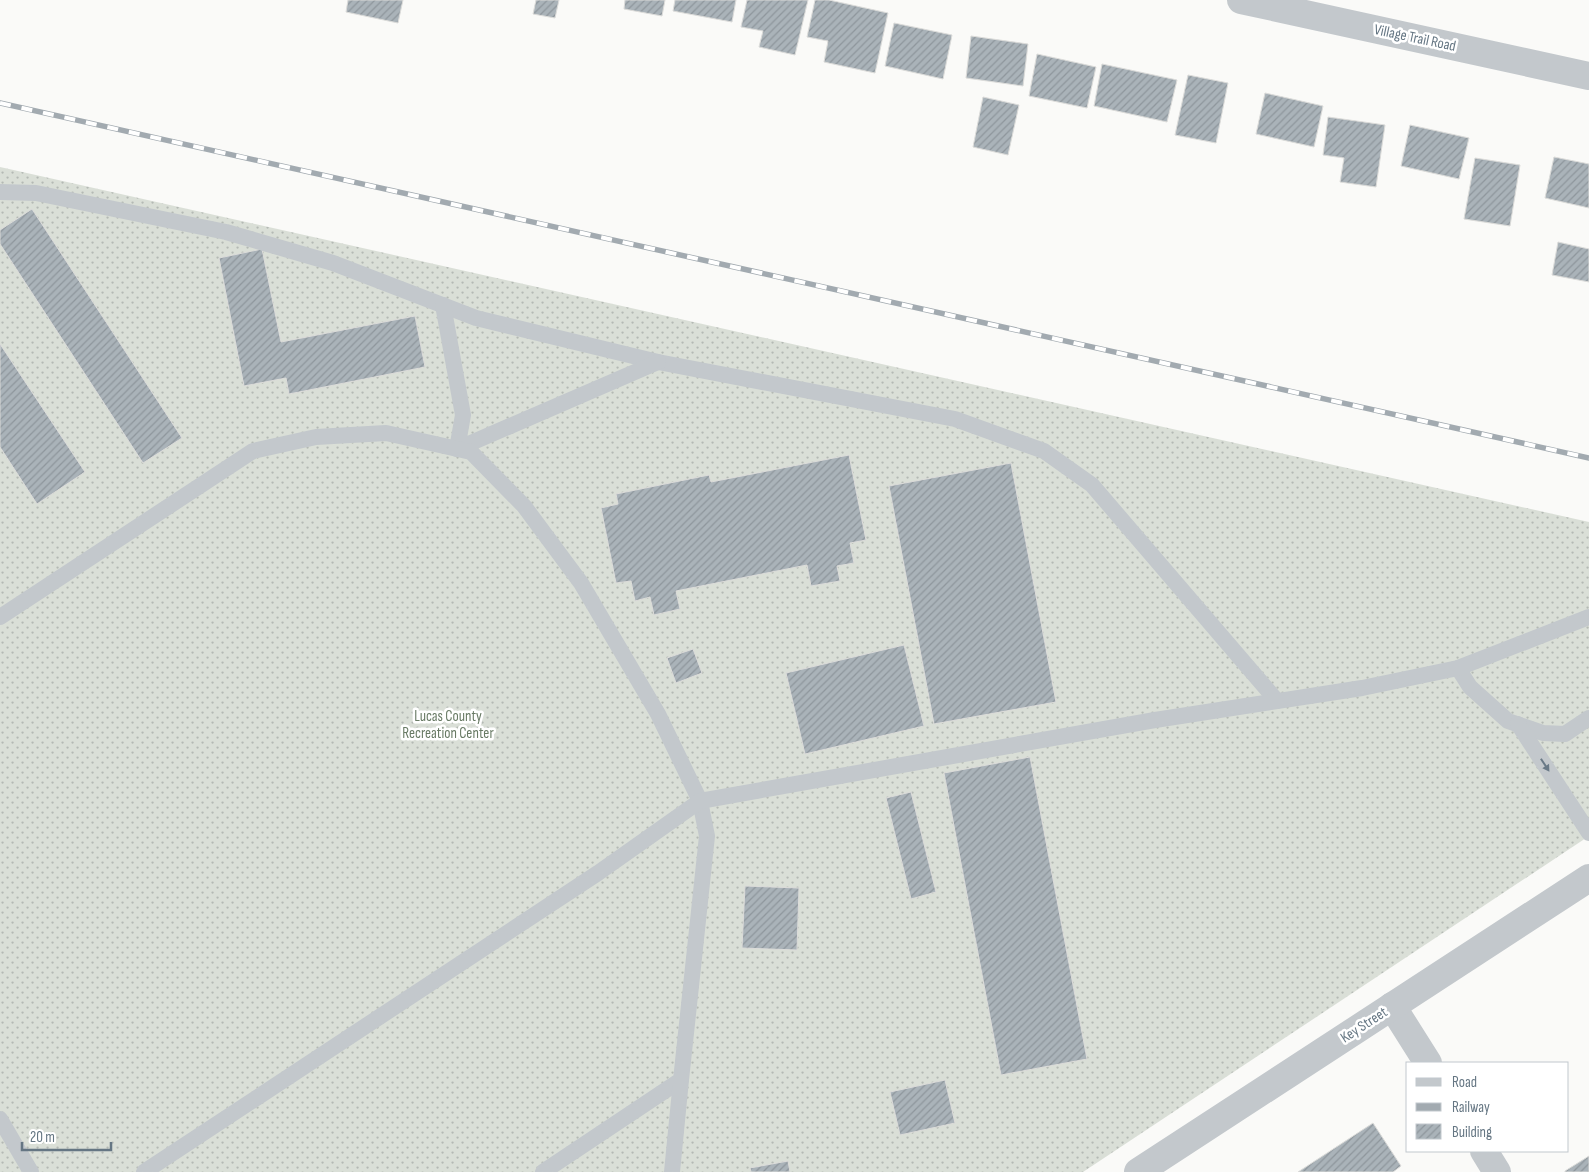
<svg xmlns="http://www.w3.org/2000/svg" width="1589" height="1172" viewBox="0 0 1589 1172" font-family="'Sofia Sans Condensed',sans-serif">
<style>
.grass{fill:url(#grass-dots)}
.building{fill:url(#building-hatch);stroke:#dcdcda}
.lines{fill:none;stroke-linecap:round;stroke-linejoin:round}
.service{stroke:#c3c8cc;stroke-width:16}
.minor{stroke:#c3c8cc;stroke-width:28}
.tertiary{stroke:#c3c8cc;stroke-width:28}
.rail-casing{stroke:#a2aab0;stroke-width:5.5}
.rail{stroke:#fff;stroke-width:4;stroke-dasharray:11;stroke-linecap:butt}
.oneway{fill:#6a7a87}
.labels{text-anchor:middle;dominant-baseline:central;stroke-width:5;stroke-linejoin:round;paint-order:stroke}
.street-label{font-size:15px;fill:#657683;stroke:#fff}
.park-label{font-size:15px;fill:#687a64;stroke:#fff}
</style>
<defs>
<pattern id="grass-dots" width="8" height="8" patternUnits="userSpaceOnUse" patternTransform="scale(1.25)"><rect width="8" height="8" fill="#dadfd7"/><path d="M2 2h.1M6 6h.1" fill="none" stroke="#b4b9b4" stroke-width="1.8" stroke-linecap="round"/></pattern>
<pattern id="building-hatch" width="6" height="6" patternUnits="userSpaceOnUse" patternTransform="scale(1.25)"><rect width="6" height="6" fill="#aab3b9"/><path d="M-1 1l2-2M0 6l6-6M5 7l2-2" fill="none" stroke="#8e969c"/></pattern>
</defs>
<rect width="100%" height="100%" fill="#fafaf8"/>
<path class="grass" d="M0,167L1589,522V836L1083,1172H0Z"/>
<g class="building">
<path d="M348,0H403L398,23L346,12Z"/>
<path d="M536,0H559L555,18L533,14Z"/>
<path d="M625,0H665L662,16L624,9Z"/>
<path d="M675,0H736L732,22L673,11Z"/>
<path d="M747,0H808L795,55L759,47L763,31L741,27Z"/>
<path d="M815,0H829L888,13L875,73L824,62L828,41L807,37Z"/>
<path d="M894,23L952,35L943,79L885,66Z"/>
<path d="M971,36L1028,44L1023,86L966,78Z"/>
<path d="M1037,54L1096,67L1087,108L1029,96Z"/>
<path d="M1102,64L1177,80L1167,122L1094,106Z"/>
<path d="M1188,75L1228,83L1216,143L1175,135Z"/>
<path d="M1265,93L1323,106L1314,147L1256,134Z"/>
<path d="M983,97L1019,105L1008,155L973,147Z"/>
<path d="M1328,117L1385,125L1376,187L1340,182L1344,158L1323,155Z"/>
<path d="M1410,125L1469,138L1459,179L1401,166Z"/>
<path d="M1554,157L1589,164V208L1545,198Z"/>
<path d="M1475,158L1520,165L1510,226L1464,219Z"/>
<path d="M32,209L182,438L143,463L0,244V230Z"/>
<path d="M1558,242L1589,249V282L1552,275Z"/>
<path d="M262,249L281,342L415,316L425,367L289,394L286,378L244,386L219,258Z"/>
<path d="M0,344L85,472L37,504L0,447Z"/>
<path d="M849,455L866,540L850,543L854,563L837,566L840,581L811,586L807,565L676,591L680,609L654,615L650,597L635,601L631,581L616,583L601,508L618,504L616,494L709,475L711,482Z"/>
<path d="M1011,463L1056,702L934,724L889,486Z"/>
<path d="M904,645L924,726L805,754L786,673Z"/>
<path d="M693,649L702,673L676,683L667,658Z"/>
<path d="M1030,757L1087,1059L1001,1075L944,773Z"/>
<path d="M911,792L936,892L911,899L886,798Z"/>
<path d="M745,886L799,888L797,950L742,948Z"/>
<path d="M945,1080L955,1123L900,1135L890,1092Z"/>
<path d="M1373,1123L1401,1166L1393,1172H1298Z"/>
<path d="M1589,1156V1172H1565V1171Z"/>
<path d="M788,1161L790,1172H751L750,1168Z"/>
</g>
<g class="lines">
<g class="service">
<path d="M0,192L36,193L226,232L333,263L476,318L658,362L955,419L1044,451L1092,485L1277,701"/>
<path d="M443,305L463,415L457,449L658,362"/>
<path d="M0,617L253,451L316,437L386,433L471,452L524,506L581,583L658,714L700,801L707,836L681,1080L543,1172"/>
<path d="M1458,668L1470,687L1508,721L1543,733L1565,734L1589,718"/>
<path d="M1518,724L1589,833"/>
<path d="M0,1119L31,1172"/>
<path d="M144,1172L598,873L700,801L1155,720L1362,688L1458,668L1589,617"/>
<path d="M672,1172L681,1080"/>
</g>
<g class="minor">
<path d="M1241,0L1589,76"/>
<path d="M1392,1006L1428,1063"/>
<path d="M1484,1151L1497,1172"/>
</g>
<path class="tertiary" d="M1138,1172L1589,878"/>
<g class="rail-casing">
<path id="rail" d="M0,103L1589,458"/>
</g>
<use href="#rail" class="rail"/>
</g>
<defs><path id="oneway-solid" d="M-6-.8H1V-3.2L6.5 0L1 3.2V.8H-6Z" transform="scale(1.25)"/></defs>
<use class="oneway" href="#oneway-solid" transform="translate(1545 765) rotate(57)"/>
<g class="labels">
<g class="street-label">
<text transform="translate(1415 38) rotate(12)">Village Trail Road</text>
<text transform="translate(1364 1025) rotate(-33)">Key Street</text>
</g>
<g class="park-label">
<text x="448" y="716">Lucas County<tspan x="448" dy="17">Recreation Center</tspan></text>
</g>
</g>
<rect x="1406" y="1062" width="162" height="90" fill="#ffffff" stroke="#c1c8cd"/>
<rect x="1416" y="1078" width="25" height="8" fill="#c3c8cc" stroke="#c1c8cd"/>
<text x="1452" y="1087" font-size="15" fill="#657683">Road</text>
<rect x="1416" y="1103" width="25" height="8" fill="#a2aab0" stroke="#c1c8cd"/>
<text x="1452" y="1112" font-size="15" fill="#657683">Railway</text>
<rect x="1416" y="1124" width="25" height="15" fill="url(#building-hatch)" stroke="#c1c8cd"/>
<text x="1452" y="1137" font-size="15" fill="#657683">Building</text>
<path d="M22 1142v8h89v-8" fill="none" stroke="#657683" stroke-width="2.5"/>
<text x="30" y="1142" font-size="15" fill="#657683" stroke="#ffffff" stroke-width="4" paint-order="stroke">20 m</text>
</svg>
